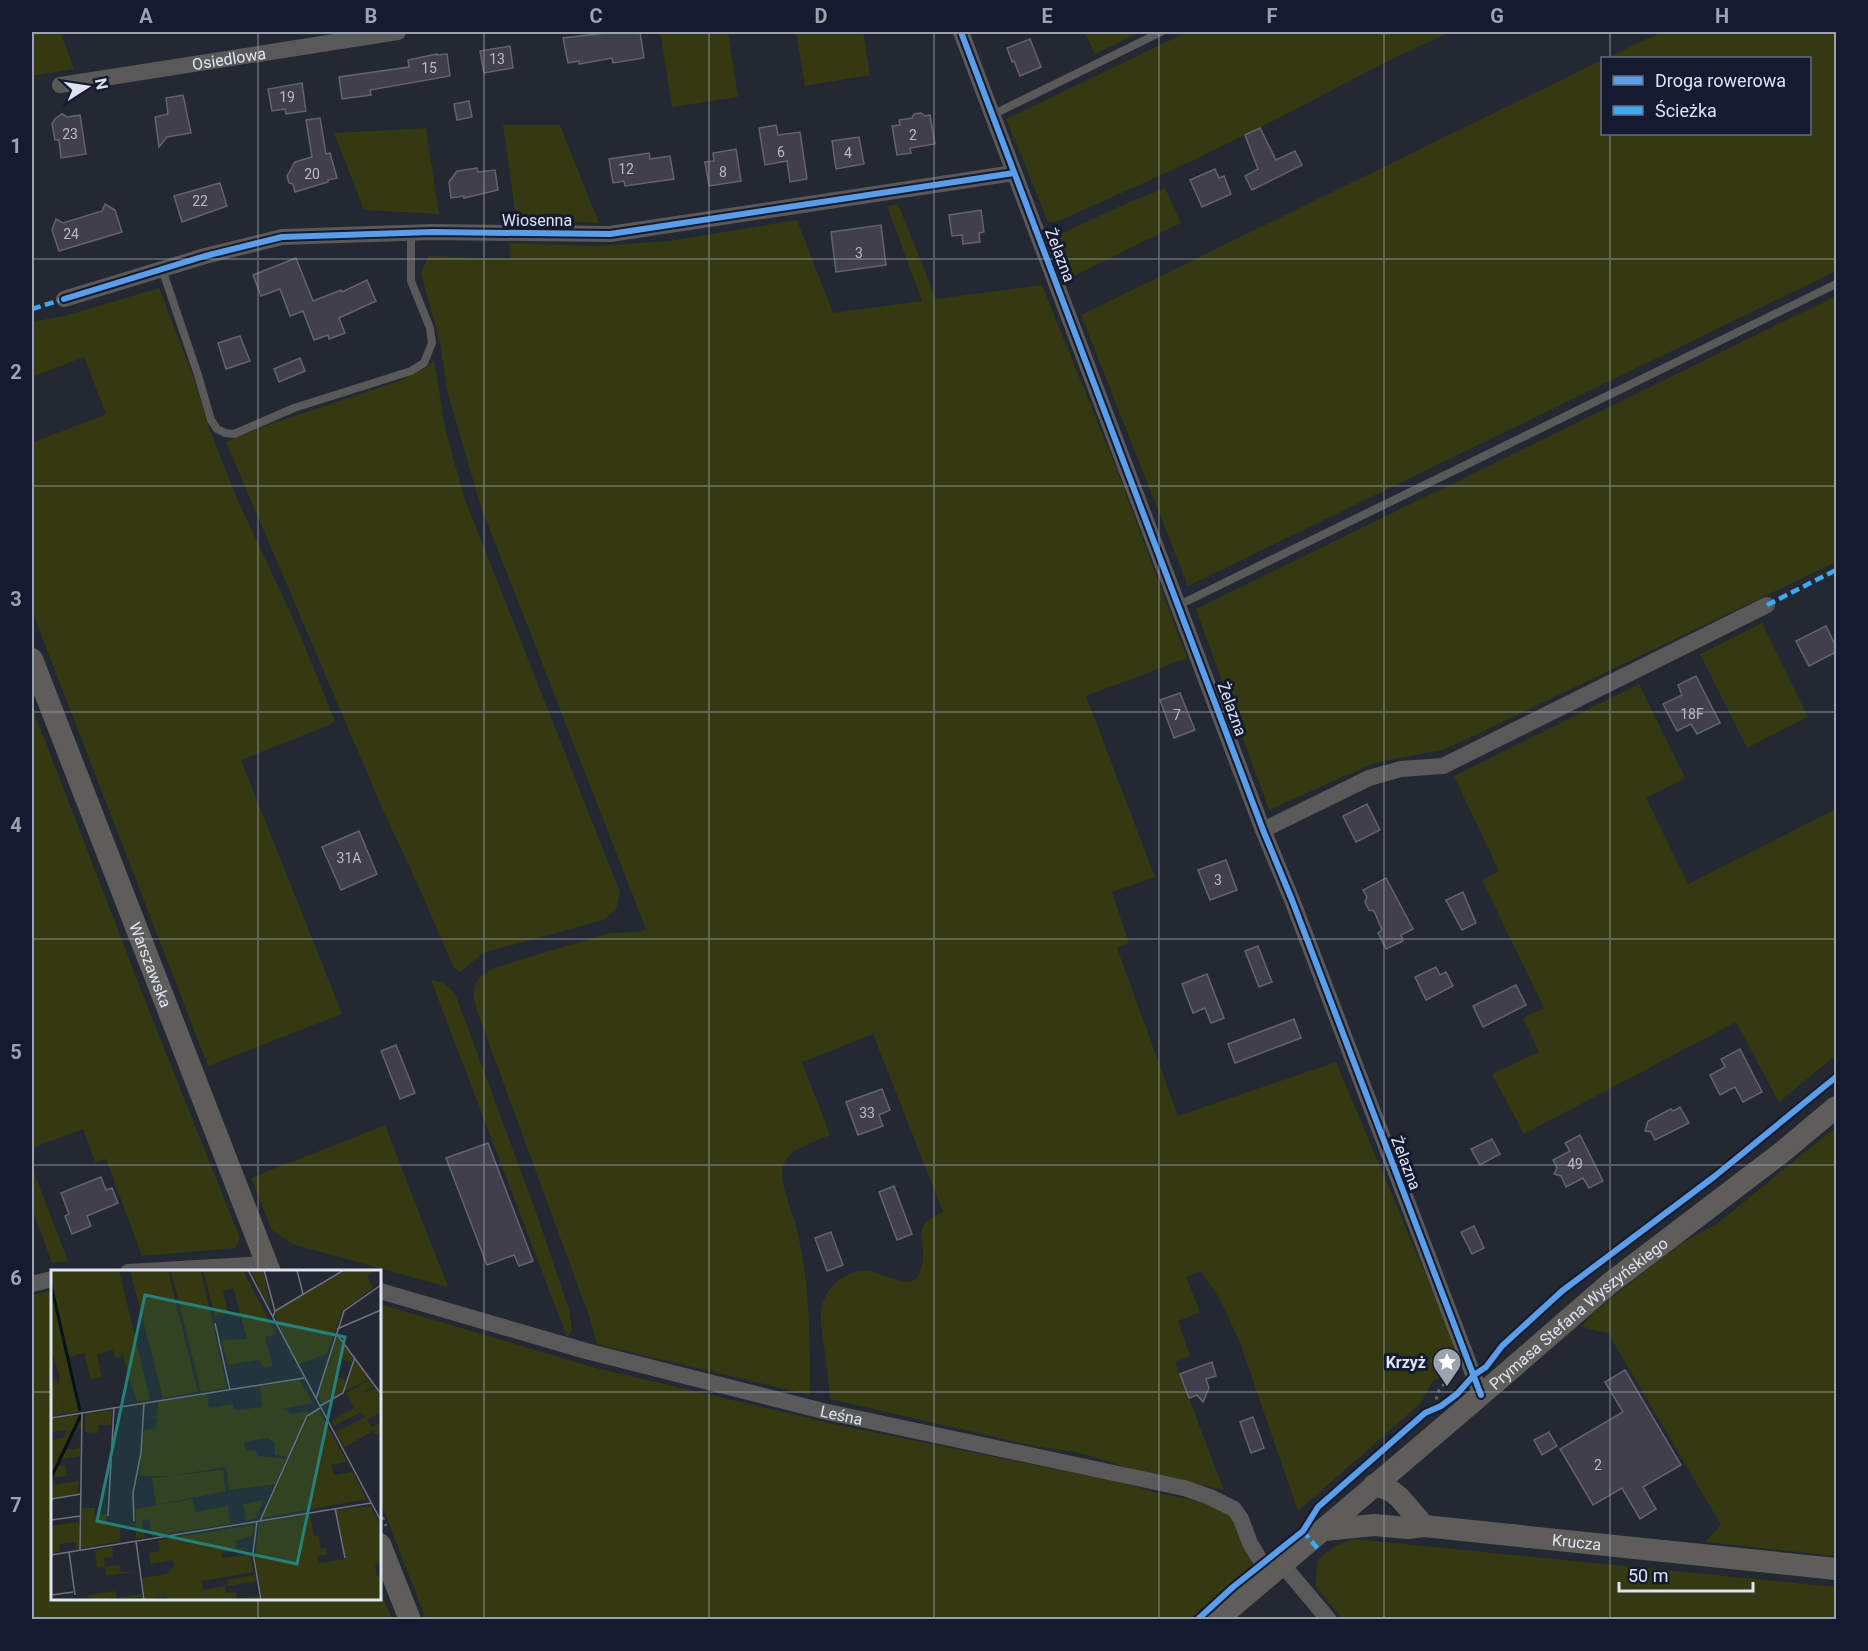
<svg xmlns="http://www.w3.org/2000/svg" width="1868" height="1651" viewBox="0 0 1868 1651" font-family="Roboto,sans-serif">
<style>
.green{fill:#353912}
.building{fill:#413f4c;stroke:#63636d;stroke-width:1.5}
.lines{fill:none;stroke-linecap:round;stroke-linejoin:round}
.path{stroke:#626364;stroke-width:3;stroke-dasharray:3 4.5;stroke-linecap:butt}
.lane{stroke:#5a5959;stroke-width:8}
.street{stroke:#5a5959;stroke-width:16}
.secondary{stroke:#5e5d5a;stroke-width:22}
.quiet{stroke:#3fa9f5;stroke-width:4.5;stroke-dasharray:9 4.5;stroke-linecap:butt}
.cycleway-casing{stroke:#141a2f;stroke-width:10}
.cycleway{stroke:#5a9eea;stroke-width:6}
.grid{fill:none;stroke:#9da2af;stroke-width:1.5;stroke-opacity:0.55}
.labels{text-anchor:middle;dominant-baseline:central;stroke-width:6;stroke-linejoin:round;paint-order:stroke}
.number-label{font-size:14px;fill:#b7bbc8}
.street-label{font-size:16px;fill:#dee4f2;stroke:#141a2f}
.poi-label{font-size:16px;font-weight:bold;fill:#dee4f2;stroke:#141a2f;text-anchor:end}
.inset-river{fill:none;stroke:#031214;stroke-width:3}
.inset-road{fill:none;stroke:#6e737f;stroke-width:1.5}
.view{fill:#24817b;fill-opacity:0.15;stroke:#24817b;stroke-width:3}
.inset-edge{fill:none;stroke:#dee4f2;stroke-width:3}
.neatline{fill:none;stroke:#9da2af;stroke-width:2}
.grid-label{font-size:20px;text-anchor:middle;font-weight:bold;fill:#9da2af}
</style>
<rect width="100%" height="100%" fill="#232833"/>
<g class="green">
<path d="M32,32H60L74,69L32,76Z"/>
<path d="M660,32H728L738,97L672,107Z"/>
<path d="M796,32H863L870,75L805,86Z"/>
<path d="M1084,32H1140L1095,54Z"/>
<path d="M1187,32H1451C1385,60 1323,96 1259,128C1192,162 1124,192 1056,222H1048L1006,119Z"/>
<path d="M1662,32H1836V271L1188,586L1081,315L1602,60V134H1810V58H1606Z"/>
<path d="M503,125H560L599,223L516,218Z"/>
<path d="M426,128L439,214L364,210L334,133Z"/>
<path d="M1165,188L1181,223L1068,279L1053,243L1054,237L1125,204Z"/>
<path d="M898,204L936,299L1042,285L1120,478L1187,658L1086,696L1155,877L1112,892L1129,943L1117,948L1178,1116L1336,1062L1460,1356L1448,1373L1432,1382L1421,1403L1298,1511L1240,1343L1221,1301L1201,1271L1186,1277L1200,1312L1178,1321L1190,1356L1175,1362L1224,1490L1146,1473L1080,1453L1034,1446L830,1399C828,1379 826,1359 823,1339C822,1331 820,1321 821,1312C823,1288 845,1269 869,1271C881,1272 907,1289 917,1278C919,1276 920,1271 921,1269C930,1240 906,1228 943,1212L873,1034L802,1062L830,1135C815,1142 791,1148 784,1163C777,1177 792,1211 796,1226C810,1281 810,1338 810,1395L597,1344L590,1319L476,1008C470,983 477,975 500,966L610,933L640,932L646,929L480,504L447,390L440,342L421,274L428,256L510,259L509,243L594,246L669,241L797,220L833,313L922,301L887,206Z"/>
<path d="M159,288L193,376L208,425L234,492L297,627L335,721L329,725L241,760L342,1014L208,1066L32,611V443L106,414L84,357L32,377V322L68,315Z"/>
<path d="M1836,296V562L1446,749L1374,763L1269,810L1196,609Z"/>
<path d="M433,361L435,365L445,428L464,497L620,892L616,910L603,920L483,953L460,972L454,968L417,883L383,810L226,442L259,428L399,381L424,369Z"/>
<path d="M1762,623L1808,717L1747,748L1700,654Z"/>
<path d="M1639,684L1685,778L1646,798L1688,884L1836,809V1055L1779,1102L1736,1022L1524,1134L1492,1074L1539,1052L1523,1018L1544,1008L1482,880L1499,871L1454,776Z"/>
<path d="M32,707L155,1026L240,1238L235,1248L142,1256L106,1159L95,1162L83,1129L32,1148Z"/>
<path d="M431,980C444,982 448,985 456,996L536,1212L569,1309L572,1330L567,1337Z"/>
<path d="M385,1125L448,1287L292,1244L272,1230L251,1178Z"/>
<path d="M1836,1127V1556L1705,1542L1721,1525L1608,1333L1581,1327L1594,1312L1678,1245L1718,1223Z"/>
<path d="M32,1167L68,1261L52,1263L32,1208Z"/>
<path d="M52,1291V1598H380V1589L392,1619H32V1295Z"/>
<path d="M380,1304L596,1368L838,1425L1123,1483L1153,1492L1206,1503L1232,1514L1253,1567L1191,1619H426L380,1501Z"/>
<path d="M1354,1539L1836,1587V1619H1343L1315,1586L1318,1560L1335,1546Z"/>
</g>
<g class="building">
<path d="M614,32H640L644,58L613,63L612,58L579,64V61L568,63L563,38Z"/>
<path d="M1030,39L1041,67L1020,76L1014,61L1012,62L1007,48Z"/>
<path d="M510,46L513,68L484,73L480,51Z"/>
<path d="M437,54V55L447,54L450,76L370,90L371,95L342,99L339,77L409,67L408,60Z"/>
<path d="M302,83L306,111L286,114L285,109L272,111L268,89Z"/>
<path d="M183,95L191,133L167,137L159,147L155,117L168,114L166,98Z"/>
<path d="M469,101L472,117L457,120L454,104Z"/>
<path d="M921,113L925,116L930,115L935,144L910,148L911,153L897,155L892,126L900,125L899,120L912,118L914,114Z"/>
<path d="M62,114L67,117L80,115L86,154L61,158L59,140H55L52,124L55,119Z"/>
<path d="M320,118L326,154L330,153L337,178L328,180V182L295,192L293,184L289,183L287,176L295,162L312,157L306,120Z"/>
<path d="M776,125L778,135L800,132L807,179L790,182L787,161L765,165L759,128Z"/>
<path d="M1260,128L1276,160L1295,151L1302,165L1252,190L1245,176L1258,169L1245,135Z"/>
<path d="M859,137L864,164L836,169L832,141Z"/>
<path d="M736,149L741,181L709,186L705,162L714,161L713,153Z"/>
<path d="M649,153L650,159L670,156L674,179L625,186L624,181L613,183L609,159Z"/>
<path d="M477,168L478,172L495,170L498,190L464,198V196L451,198L449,182L457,171Z"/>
<path d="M1215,169L1219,178L1224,176L1231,194L1202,207L1190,180Z"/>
<path d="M220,183L227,206L182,222L174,196Z"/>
<path d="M105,204L115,210L122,232L59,251L52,230L56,219L63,223L102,211Z"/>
<path d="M981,210L984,232L979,233L980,242L963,244L962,235L952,236L949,215Z"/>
<path d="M881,225L886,265L836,272L831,232Z"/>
<path d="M296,258L313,301L341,290L342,292L367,280L376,301L339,318L345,333L329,339L328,335L314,340L303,311L290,316L280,289L261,296L253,275Z"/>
<path d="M240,336L250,361L226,369L218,343Z"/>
<path d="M300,358L305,371L279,382L274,369Z"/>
<path d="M1826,626L1836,647V652L1809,666L1796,641Z"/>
<path d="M1696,676L1720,723L1697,734L1691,724L1677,731L1663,704L1682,695L1678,685Z"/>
<path d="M1180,693L1195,730L1174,738L1160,700Z"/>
<path d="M1367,804L1380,830L1356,842L1343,816Z"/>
<path d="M359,831L377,874L341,890L322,847Z"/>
<path d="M1226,860L1237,890L1210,900L1198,870Z"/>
<path d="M1386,878L1413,929L1401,935L1403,941L1386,949L1378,933L1382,930L1374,911L1369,910L1365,902L1367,897L1363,890Z"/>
<path d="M1463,892L1476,923L1462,930L1446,900Z"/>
<path d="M1258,946L1272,982L1259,987L1245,951Z"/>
<path d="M1436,967L1440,975L1446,972L1453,986L1426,1000L1415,977Z"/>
<path d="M1207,974L1224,1018L1211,1023L1205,1008L1193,1013L1182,984Z"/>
<path d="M1516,985L1526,1005L1483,1027L1473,1006Z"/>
<path d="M1294,1019L1301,1038L1235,1063L1228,1044Z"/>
<path d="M396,1045L415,1093L400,1099L381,1051Z"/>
<path d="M1740,1049L1762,1092L1743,1102L1735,1087L1720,1095L1710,1075L1725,1067L1721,1059Z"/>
<path d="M882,1089L890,1110L879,1115L883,1126L858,1135L846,1102Z"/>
<path d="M1680,1107L1689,1123L1655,1140L1651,1132L1645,1131L1648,1121L1671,1109L1673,1111Z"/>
<path d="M1580,1135L1603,1181L1589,1188L1583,1178L1566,1187L1561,1176L1554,1174L1557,1168L1553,1160L1570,1151L1565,1143Z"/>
<path d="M1492,1139L1500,1154L1480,1165L1471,1149Z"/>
<path d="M488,1143L533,1261L519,1266L514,1255L487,1265L446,1158Z"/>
<path d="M101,1177L106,1190L112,1188L118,1203L87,1216L91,1226L72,1234L65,1216L69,1214L61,1193Z"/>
<path d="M894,1186L912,1234L897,1240L879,1192Z"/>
<path d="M1474,1226L1484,1248L1472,1254L1461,1232Z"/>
<path d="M831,1232L843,1265L827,1271L815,1238Z"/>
<path d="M1212,1362L1216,1376L1206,1379L1209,1388L1203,1402L1197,1395L1189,1398L1180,1374Z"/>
<path d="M1625,1370L1681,1465L1643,1487L1656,1509L1640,1519L1622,1488L1593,1505L1560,1449L1623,1412L1605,1382Z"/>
<path d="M1253,1417L1264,1448L1251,1453L1240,1422Z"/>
<path d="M1549,1432L1557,1446L1542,1455L1534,1440Z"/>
</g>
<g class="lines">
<g class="path">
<path d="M1436,1407C1436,1386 1443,1387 1455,1373"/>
<path d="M380,1510L386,1526"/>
</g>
<g class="lane">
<path d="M992,115L1161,32"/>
<path d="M162,269L198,375L211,420L217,429L225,433L234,434L294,408L411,371L424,363L432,343L430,328L411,281V233"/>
<path d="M1179,605L1836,284"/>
</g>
<g class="street">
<path d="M961,32L1263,830L1292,900L1481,1395"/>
<path id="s1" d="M60,85L398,32"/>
<path d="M64,299L205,256L282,237L432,232L610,234L1014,173"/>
<path d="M1263,830L1369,778L1401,769L1443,766L1767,605"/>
<path d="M128,1272L267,1264"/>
<path d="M32,1284L52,1279"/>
<path id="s2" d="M380,1291L586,1351L823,1411L1184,1488L1210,1497L1234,1509L1241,1519L1250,1543L1269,1575"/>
<path d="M1282,1564L1329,1620"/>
</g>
<g class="secondary">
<path id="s3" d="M32,659L270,1272"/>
<path d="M1374,1485L1390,1490L1399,1497L1424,1526"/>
<path id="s4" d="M1324,1530L1374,1525L1408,1528L1424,1526L1836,1569"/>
<path d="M380,1544L410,1620"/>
<path id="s5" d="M1217,1620L1481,1395L1609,1284L1781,1153L1836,1107"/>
</g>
<g class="quiet">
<path d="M32,309L64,299"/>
<path d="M1767,605L1836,570"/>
<path d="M1303,1531L1318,1549"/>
</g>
<g class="cycleway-casing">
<g id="cycleway">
<path d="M961,32L1263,830L1292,900L1481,1395"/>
<path d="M64,299L205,256L282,237L432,232L610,234L1014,173"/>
<path d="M1197,1620L1233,1587L1303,1531L1318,1507L1425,1413L1441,1406L1457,1394L1474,1375L1486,1367L1502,1346L1562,1291L1715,1176L1836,1077"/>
</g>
</g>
<use href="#cycleway" class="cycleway"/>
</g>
<path class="grid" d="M258,32V1272M484,32V1620M709,32V1620M934,32V1620M1159,32V1620M1384,32V1620M1610,32V58M1610,134V1620M32,259H1836M32,486H1836M32,712H1836M32,939H1836M32,1165H1836M32,1392H52M380,1392H1836M258,1598V1620"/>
<defs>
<g id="sight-pin" transform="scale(1.5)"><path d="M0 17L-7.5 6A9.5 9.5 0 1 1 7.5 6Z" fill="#9da2af" stroke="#141a2f"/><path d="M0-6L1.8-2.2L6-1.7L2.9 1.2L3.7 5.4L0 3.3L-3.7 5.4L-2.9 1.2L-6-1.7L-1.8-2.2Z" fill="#fff"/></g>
</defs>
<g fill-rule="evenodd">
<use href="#sight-pin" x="1447" y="1362"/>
</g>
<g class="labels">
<g class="number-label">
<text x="497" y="59">13</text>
<text x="429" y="68">15</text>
<text x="287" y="97">19</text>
<text x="70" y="134">23</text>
<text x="913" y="135">2</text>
<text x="781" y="152">6</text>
<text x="848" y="153">4</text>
<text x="626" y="169">12</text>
<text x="723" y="172">8</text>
<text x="312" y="174">20</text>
<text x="200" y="201">22</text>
<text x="71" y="234">24</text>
<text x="859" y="253">3</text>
<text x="1692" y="714">18F</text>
<text x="1177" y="715">7</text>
<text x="349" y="858">31A</text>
<text x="1218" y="880">3</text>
<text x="867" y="1113">33</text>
<text x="1575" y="1164">49</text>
<text x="1598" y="1465">2</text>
</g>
<g class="street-label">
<text stroke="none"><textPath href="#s1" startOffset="171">Osiedlowa</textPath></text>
<text x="537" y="220">Wiosenna</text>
<text transform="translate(1060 255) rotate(69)">Żelazna</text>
<text transform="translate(1232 709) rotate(70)">Żelazna</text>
<text stroke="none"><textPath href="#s3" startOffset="328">Warszawska</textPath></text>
<text transform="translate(1406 1163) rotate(69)">Żelazna</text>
<text stroke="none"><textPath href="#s5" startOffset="474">Prymasa Stefana Wyszyńskiego</textPath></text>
<text stroke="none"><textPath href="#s2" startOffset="478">Leśna</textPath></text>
<text stroke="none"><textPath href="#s4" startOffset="254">Krucza</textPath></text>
</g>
<g class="poi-label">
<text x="1426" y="1362">Krzyż</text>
</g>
</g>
<g transform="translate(51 1270)">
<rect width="330" height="330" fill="#232833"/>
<path d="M0,0H68L99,130L86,132L72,86L64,88L62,80L46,85L51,107L40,110L33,83L17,87L30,141L14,144L9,129L13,144L0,146V111L6,109V116L9,108L0,78ZM79,0H117L147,122L112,128ZM120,0H150L176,118L150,122ZM152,0H192L225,64L214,67L222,96L214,98L207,90L177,95L171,70L196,69L186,32L182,18L172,21L177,42L164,46ZM199,0H212L219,37ZM296,0H325L316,6L322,18L291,41L276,84L247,94L225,49V41ZM286,66L302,88L301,92L290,89L284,106L295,110L292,121L272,133L267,127ZM305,91L318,109L294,121L304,92ZM248,109L262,133L231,139L241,144L258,141L237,187L224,185V173L217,168L193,172L195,181L204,180L207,186L235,189L224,214L178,220L175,197L119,206H88L93,160L105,158L106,148H93L106,146L107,132L156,124L158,138L182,134V139L189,140L211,137L209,117ZM318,110L323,116L310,124L324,118L330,127V142L316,150L321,157L330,152V162L325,165L322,161L293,177L285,162L314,147L310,142L283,156L280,151L303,138L295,123ZM61,140L60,155H48L47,163L34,162V144ZM268,140L296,192L280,195L283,205L301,202L316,229L211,248L260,142ZM30,145L31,157L22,159L13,180L29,178V186L10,189L7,196L14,195L16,206L2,208L0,213V170L12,168L16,160L0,162V149ZM172,200L175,221L105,235L101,208ZM28,211L26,224L0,228V215ZM142,229L144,242L177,236L180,254L101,266L98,249L91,251L94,268H85V239ZM213,230L204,248L195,251L192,234ZM319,236L330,256V293L324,295L326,306H330V330H211L204,290L208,253L259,244L263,266H268L270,279L275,278L276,284L266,286L268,293L295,289L285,240ZM31,238H44V246L56,244L55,256L68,254L70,271L25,279V272L8,274L9,281L0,283V256L27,252L30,260ZM203,255L201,266L184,271L186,278H200L170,283L172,288L200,284L202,302L151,311L152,320L174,316L175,323L185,322L186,329L208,326L209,330H117L116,326L94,330L91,308L116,304L123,296L122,290L100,294L98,283L109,281L107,270ZM61,277L62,287L53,288L54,297L68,295L70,302L87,301L55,306L54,297L46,298L44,280ZM204,305L205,311L177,316L176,310ZM65,321L66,328L90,324L91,327L38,330L37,325Z" fill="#353912"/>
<path class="inset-river" d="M0,15L29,141M0,208L30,145"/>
<path class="inset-road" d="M197,0L330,251M213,0L224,41L222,47M246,0L252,24M224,41L293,0M164,53L179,120M286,59L330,40M285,63L330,124M265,129L293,41L330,15M269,136L292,123L304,87M0,148L253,108M0,229L30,224M284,238L294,288M57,246L63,137M0,250L29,246M83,251L82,223L90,183L93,133M209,251L256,146L269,138M206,252L202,283L210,330M85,271L93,330M29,280L31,143M18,282L24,325M0,285L320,233M0,325L22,322"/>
<path class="view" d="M94,25L294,67L246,294L46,251Z"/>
<rect width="330" height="330" class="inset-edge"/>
</g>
<rect width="1868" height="1651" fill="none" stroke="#141a2f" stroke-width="66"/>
<rect x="1601" y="57" width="210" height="78" fill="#141a2f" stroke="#656b7d" stroke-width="1.5"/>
<rect x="1613" y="76" width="30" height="9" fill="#5a9eea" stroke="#656b7d" stroke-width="1.5"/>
<text x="1655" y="87" font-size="18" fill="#dee4f2">Droga rowerowa</text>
<rect x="1613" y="106" width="30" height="9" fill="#3fa9f5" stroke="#656b7d" stroke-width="1.5"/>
<text x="1655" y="117" font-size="18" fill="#dee4f2">Ścieżka</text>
<g transform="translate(87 87) rotate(78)" stroke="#141a2f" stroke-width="4.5" paint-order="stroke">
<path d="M0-4.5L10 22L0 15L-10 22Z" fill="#dee4f2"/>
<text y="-9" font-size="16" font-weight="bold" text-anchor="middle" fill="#dee4f2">N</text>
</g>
<path d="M1619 1582v9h134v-9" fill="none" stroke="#dee4f2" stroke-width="3"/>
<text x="1628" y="1582" font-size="18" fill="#dee4f2" stroke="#141a2f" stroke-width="4.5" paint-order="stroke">50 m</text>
<rect x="33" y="33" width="1802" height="1585" class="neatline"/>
<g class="grid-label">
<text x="146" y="23">A</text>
<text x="371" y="23">B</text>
<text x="596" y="23">C</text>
<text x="821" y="23">D</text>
<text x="1047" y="23">E</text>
<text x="1272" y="23">F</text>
<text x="1497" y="23">G</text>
<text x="1722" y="23">H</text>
<text x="16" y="153">1</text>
<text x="16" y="379">2</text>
<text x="16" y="606">3</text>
<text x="16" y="832">4</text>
<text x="16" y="1059">5</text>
<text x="16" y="1285">6</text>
<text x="16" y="1512">7</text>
</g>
</svg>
